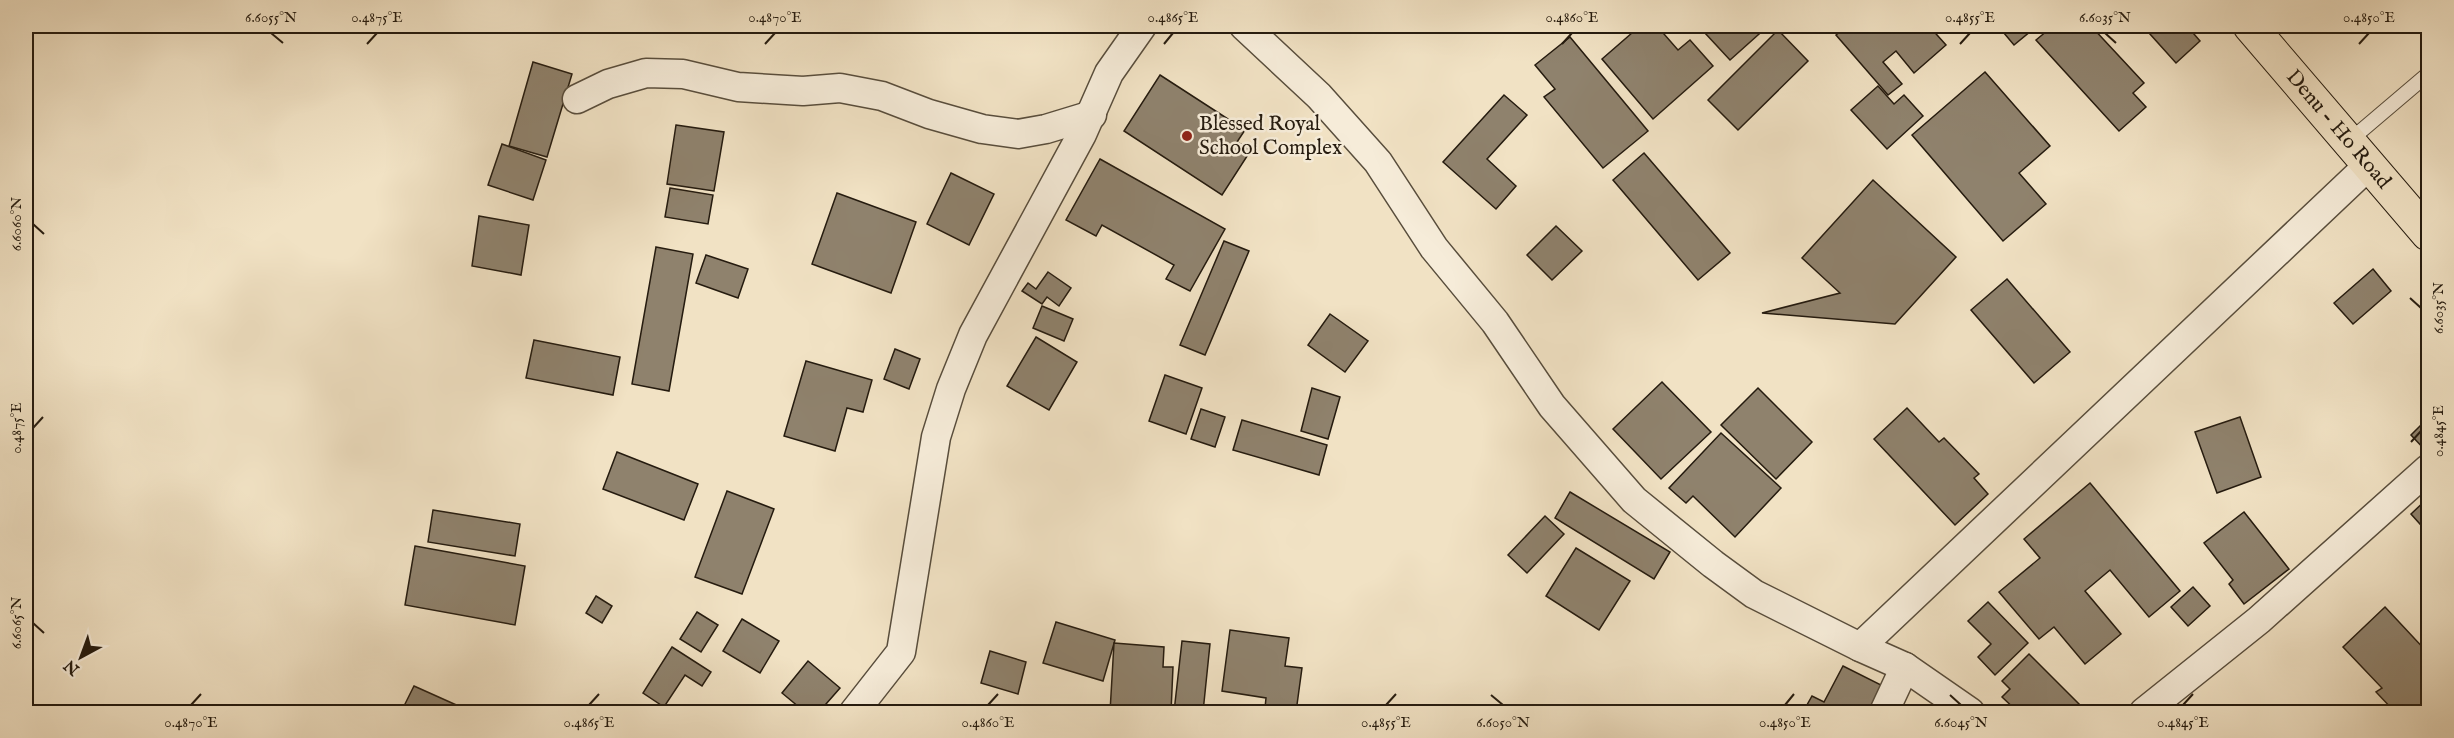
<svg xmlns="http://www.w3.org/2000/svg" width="2454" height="738" viewBox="0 0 2454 738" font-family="'IM FELL English',serif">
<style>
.building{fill:#8f826d;stroke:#251b0f;stroke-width:1.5}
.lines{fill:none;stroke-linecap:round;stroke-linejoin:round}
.lane-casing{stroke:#584d3c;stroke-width:16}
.street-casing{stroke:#584d3c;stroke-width:31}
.primary-casing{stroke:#251b0f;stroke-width:35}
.lane{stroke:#f6ecd9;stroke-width:14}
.street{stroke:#f6ecd9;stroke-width:28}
.primary{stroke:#f1e2c4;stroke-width:33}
.ticks{fill:none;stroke:#251b0f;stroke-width:2}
.poi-dot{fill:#8f2418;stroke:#f6ecd9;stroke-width:2}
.labels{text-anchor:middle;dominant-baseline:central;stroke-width:5;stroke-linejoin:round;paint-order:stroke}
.poi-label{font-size:21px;fill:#251b0f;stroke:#f6ecd9;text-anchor:start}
.street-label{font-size:21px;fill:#251b0f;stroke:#f6ecd9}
.neatline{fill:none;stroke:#251b0f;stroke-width:2}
.ticks-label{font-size:15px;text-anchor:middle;fill:#251b0f}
</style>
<rect width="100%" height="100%" fill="#f1e2c4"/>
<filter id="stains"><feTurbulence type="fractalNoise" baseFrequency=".00333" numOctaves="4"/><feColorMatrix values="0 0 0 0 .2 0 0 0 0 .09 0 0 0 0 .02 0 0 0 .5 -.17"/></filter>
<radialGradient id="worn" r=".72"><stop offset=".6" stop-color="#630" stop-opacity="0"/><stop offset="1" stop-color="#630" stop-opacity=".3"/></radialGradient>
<g class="building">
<path d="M1640,26H1657L1678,50L1690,40L1713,66L1653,119L1602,59Z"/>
<path d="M1713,26H1768L1730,60L1705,33Z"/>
<path d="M1847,26H1929L1946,45L1914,73L1896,51L1883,62L1902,84L1888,95L1836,35Z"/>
<path d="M1998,26H2037L2014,45Z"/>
<path d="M2053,26H2091L2144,83L2133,93L2146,107L2119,131L2036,40Z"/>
<path d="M2160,26H2187L2200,41L2176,63L2150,34Z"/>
<path d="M1778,30L1808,61L1738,130L1708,100Z"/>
<path d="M1570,37L1648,131L1603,168L1544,97L1555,89L1535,65Z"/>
<path d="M533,62L572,74L547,157L509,146Z"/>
<path d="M1985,72L2050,146L2019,173L2046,204L2003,241L1912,135Z"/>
<path d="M1160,75L1245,130L1237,142L1251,150L1222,195L1124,131Z"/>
<path d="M1878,86L1894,104L1904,95L1923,116L1887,149L1851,110Z"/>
<path d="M1504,95L1527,115L1487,159L1516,186L1496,209L1443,162Z"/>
<path d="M676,125L724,132L714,191L667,184Z"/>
<path d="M502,144L546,160L533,200L488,185Z"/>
<path d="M1644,153L1730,253L1698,280L1613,180Z"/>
<path d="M1100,159L1225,229L1190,291L1166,279L1174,265L1102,225L1096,236L1066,220Z"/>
<path d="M951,173L994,194L969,245L927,224Z"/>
<path d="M1873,180L1956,257L1895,324L1762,313L1840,293L1802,258Z"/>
<path d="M670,188L713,195L708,224L665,217Z"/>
<path d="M837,193L916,222L891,293L812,264Z"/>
<path d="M479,216L529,225L521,275L472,266Z"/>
<path d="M1556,226L1582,251L1552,280L1527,255Z"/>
<path d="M1224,241L1249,251L1205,355L1180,345Z"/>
<path d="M656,247L693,254L669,391L632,384Z"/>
<path d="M706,255L748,269L738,298L696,283Z"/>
<path d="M2373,269L2391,291L2353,324L2334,303Z"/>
<path d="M1048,272L1071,288L1059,306L1047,297L1042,304L1022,291L1028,283L1036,289Z"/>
<path d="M2007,279L2070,352L2034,383L1971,310Z"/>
<path d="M1042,306L1073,319L1064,341L1033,328Z"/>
<path d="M1330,314L1368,341L1345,372L1308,345Z"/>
<path d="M1036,337L1077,362L1049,410L1007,386Z"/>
<path d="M534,340L620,357L613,395L526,378Z"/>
<path d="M895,349L920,359L909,389L884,379Z"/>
<path d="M806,361L872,380L863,412L847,408L835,451L784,436Z"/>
<path d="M1165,375L1202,388L1186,434L1149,421Z"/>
<path d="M1662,382L1711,432L1661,479L1613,429Z"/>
<path d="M1312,388L1340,397L1328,439L1301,431Z"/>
<path d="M1758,388L1812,442L1776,479L1721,425Z"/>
<path d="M1907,408L1939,442L1944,438L1979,474L1974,478L1988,494L1955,525L1874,439Z"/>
<path d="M1201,409L1225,417L1215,447L1191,439Z"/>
<path d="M2240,417L2261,477L2217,493L2195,432Z"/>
<path d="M2428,418V453L2411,435Z"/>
<path d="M1242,420L1327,445L1319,475L1233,450Z"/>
<path d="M1721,433L1781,488L1735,537L1693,496L1686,503L1669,488Z"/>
<path d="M617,452L698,484L684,520L603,489Z"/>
<path d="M2090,483L2180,591L2149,617L2110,570L2085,591L2121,634L2085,664L2054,627L2039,639L1999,592L2040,558L2024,539Z"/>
<path d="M727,491L774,509L742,594L695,577Z"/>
<path d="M1570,492L1670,552L1654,579L1555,518Z"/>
<path d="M2428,498V533L2411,514Z"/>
<path d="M433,510L520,524L515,556L428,542Z"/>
<path d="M2244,512L2289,569L2244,604L2229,584L2233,580L2204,543Z"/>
<path d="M1545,516L1564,534L1527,573L1508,555Z"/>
<path d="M415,546L525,566L515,625L405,605Z"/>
<path d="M1576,548L1630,581L1599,630L1546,596Z"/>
<path d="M2193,587L2210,606L2188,626L2171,607Z"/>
<path d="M596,596L612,606L602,623L586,613Z"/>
<path d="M1988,602L2028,643L1995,675L1978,657L1991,644L1968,621Z"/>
<path d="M2385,607L2428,653V712H2395L2376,692L2382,688L2343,647Z"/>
<path d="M697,612L718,625L701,652L680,639Z"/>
<path d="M742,619L779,641L760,673L723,651Z"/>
<path d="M1056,622L1115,640L1103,681L1043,663Z"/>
<path d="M1230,630L1289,638L1285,666L1302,668L1296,712L1265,708L1266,698L1222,691Z"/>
<path d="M1182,641L1210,644L1203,712H1174Z"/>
<path d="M1114,643L1164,647L1163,667H1173L1171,712H1110Z"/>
<path d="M672,647L711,672L702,686L685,675L664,707L643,693Z"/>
<path d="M990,651L1026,662L1018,694L981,683Z"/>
<path d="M2029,654L2087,712H2018L2002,697L2010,689L2002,681Z"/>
<path d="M808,661L840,688L819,712H805L782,693Z"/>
<path d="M1843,666L1887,688L1874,712H1803L1812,696L1824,702Z"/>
<path d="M414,686L472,712H413L403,708Z"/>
</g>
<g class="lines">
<g class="lane-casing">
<path id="lane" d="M2348,142L2428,74"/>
</g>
<g class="street-casing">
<g id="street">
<path d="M1244,26L1319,96L1378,162L1434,248L1495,322L1552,406L1634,500L1713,564L1754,594L1860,647L2369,165"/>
<path d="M577,99L608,84L646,73L683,74L738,87L803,91L840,88L882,96L929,114L982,129L1018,134L1046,129L1092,115"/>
<path d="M1860,647L1905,667L1970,712"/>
<path d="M854,712L901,652L936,437L951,389L973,335L1082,134L1109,73L1142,26"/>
<path d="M1884,712L1905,667"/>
<path d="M2144,712L2259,620L2428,469"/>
</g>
</g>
<g class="primary-casing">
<g id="primary">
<path id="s1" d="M2250,26L2428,234"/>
</g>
</g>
<use href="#lane" class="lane"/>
<use href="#street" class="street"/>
<use href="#primary" class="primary"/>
</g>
<path class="ticks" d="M271,33L283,43M2105,33L2116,43M367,44L377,33M765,44L775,33M1164,44L1173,33M1562,44L1572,33M1960,44L1970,33M2359,44L2369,33M33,224L44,234M2410,298L2421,308M33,428L43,417M2411,442L2421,431M33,623L44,633M1491,695L1503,705M1950,695L1961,705M191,705L201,694M589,705L599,694M988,705L998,694M1386,705L1396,694M1785,705L1794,694M2183,705L2193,694"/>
<circle class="poi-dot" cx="1187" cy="136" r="6"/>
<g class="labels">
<g class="poi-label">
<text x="1199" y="124">Blessed Royal<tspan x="1199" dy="24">School Complex</tspan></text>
</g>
<g class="street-label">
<text stroke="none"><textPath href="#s1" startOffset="136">Denu - Ho Road</textPath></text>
</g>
</g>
<rect width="2454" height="738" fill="none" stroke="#f1e2c4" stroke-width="66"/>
<g transform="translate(81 657) rotate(221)" stroke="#f6ecd9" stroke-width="4.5" paint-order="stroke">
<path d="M0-4.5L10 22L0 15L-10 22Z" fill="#251b0f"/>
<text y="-9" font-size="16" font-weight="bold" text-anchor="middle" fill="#251b0f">N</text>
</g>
<rect x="33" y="33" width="2388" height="672" class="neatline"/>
<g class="ticks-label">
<text x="271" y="22">6.6055°N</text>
<text x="377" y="22">0.4875°E</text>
<text x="775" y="22">0.4870°E</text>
<text x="1173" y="22">0.4865°E</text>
<text x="1572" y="22">0.4860°E</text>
<text x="1970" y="22">0.4855°E</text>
<text x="2105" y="22">6.6035°N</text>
<text x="2369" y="22">0.4850°E</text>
<text transform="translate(16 224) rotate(-90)" y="5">6.6060°N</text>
<text transform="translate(2438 308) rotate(-90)" y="5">6.6035°N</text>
<text transform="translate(16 428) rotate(-90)" y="5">0.4875°E</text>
<text transform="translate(2438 431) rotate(-90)" y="5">0.4845°E</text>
<text transform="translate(16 623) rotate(-90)" y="5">6.6065°N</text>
<text x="191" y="727">0.4870°E</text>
<text x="589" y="727">0.4865°E</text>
<text x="988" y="727">0.4860°E</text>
<text x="1386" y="727">0.4855°E</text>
<text x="1503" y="727">6.6050°N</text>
<text x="1785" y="727">0.4850°E</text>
<text x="1961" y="727">6.6045°N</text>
<text x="2183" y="727">0.4845°E</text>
</g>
<rect width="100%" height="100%" filter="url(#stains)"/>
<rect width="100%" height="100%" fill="url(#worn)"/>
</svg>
